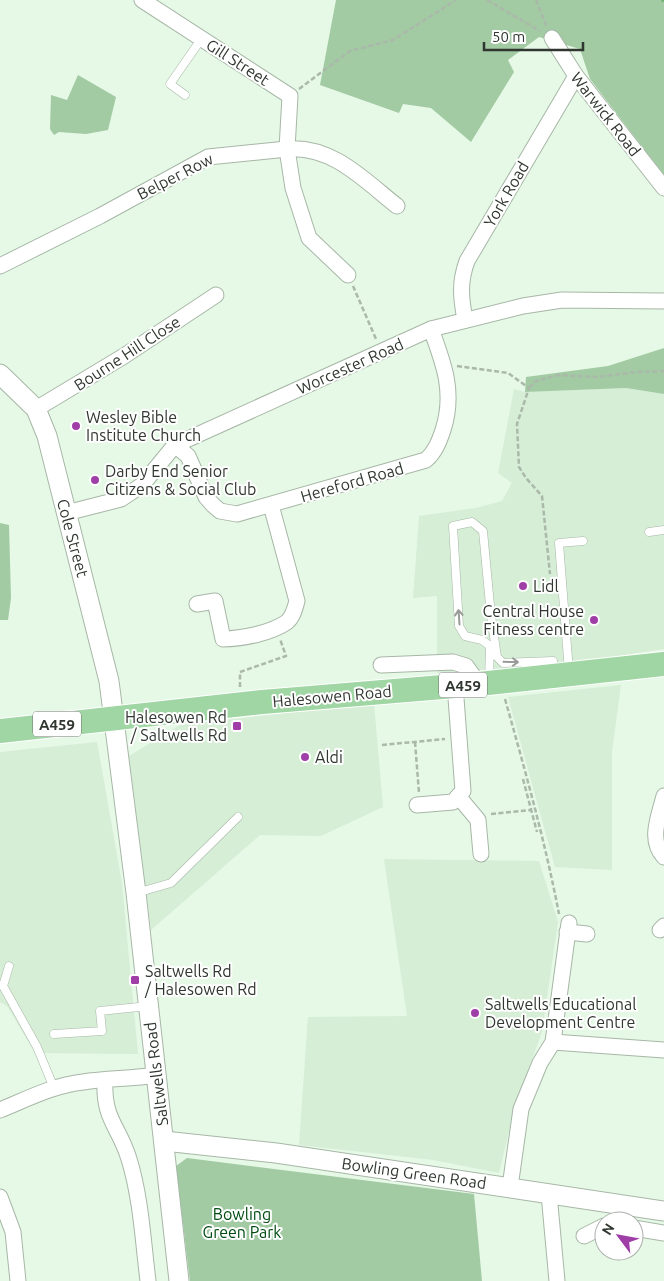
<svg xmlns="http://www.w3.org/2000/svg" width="664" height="1281" viewBox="0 0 664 1281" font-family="Ubuntu,sans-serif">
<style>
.built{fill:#d6edd6}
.green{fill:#a2caa3}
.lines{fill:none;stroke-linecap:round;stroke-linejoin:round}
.stream{stroke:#71b174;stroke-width:4}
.service-casing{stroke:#a7b7a7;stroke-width:9}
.minor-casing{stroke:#a7b7a7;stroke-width:17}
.tertiary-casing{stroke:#a7b7a7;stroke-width:21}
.primary-casing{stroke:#fff;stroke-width:26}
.path{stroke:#aab9aa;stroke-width:2.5;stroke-dasharray:5 2.5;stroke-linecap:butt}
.service{stroke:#fff;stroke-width:8}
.minor{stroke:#fff;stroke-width:15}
.tertiary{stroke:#fff;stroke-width:19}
.primary{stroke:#9fd6a3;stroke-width:24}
.oneway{stroke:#989b98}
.poi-dot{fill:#9f3ea6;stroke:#fff;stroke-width:2}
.labels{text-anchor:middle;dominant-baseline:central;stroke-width:4;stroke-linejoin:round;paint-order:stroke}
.shield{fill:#fff;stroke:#6e736e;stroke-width:1}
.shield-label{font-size:15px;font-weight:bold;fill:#303730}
.street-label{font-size:16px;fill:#303730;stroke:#fff}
.poi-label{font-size:16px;fill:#303730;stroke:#fff;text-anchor:start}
.park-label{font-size:16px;fill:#014b10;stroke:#fff}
</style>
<rect width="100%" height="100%" fill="#e6f8e6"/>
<g class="built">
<path d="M626,388L664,394V649L565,664L437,673V596L413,598L419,516L476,508L502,501L512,483L498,473L514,389L525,392Z"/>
<path d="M621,685L612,752V870L555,867L508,697Z"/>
<path d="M374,703L383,807L321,836L260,835L151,930L129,756L180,725Z"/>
<path d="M97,742L122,883L138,1054L35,1053L7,1006L0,1002V752Z"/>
<path d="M384,859L539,861L558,922L542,1032L515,1106L499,1173L433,1160L299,1145L308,1017L407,1016Z"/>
</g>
<g class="green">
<path d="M336,0H664V175L590,79L580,49L539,37L508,60L514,72L471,142L431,108L403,104L399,113L320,85Z"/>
<path d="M78,75L116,97L108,130L86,134L59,132L54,135L50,129L51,95L67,100Z"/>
<path d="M664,348V394L626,388L525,392L526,377L608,366Z"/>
<path d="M0,523L9,525L11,598L8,620H0Z"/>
<path d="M187,1158L474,1194L482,1281H190L176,1166Z"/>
</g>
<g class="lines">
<path class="stream" d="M663,0H664"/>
<g class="service-casing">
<g id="service">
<path d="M185,95L170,84L202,38"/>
<path d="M649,532L664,530"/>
<path d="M569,672L559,543L583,541"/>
<path d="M489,681L490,646L482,640L465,636L459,626L453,526L472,522L483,531L491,616L497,657L503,663L553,661V673"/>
<path d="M136,893L171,883L238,817"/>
<path d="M9,966L3,986L37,1047L54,1088"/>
<path d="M54,1034L102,1031L100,1011L148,1006"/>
</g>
</g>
<g class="minor-casing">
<g id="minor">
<path d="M142,0L290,96L287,149C332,145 364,180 397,206"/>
<path d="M552,38L576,76L664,188"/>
<path d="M0,266L100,216L208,157L287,149L293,188L309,238L348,275"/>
<path d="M465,320C461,298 459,283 467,261L576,76"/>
<path d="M36,409L124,356L216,295"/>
<path d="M175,445L188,456L206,497L213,505L220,511L237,514L426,460C435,452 439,442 443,430C455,393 444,364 431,329"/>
<path d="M66,513L121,499L142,485L175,445L431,329L523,306L562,300L664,301"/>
<path d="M197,604L215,601L223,639C242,639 271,633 287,622C293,617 295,608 297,601L271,505"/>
<path d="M381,665L453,662L466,666L479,684"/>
<path d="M458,796L478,820L481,854"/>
<path d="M664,796C659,816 648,840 664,857"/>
<path d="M417,805L453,802L463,791L455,685"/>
<path d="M660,930L664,926"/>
<path d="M567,932L587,934"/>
<path d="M553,1042L664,1050"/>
<path d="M105,1080C103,1120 119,1126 129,1159C141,1198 143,1241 148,1281"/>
<path d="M0,1110C27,1099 54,1085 83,1082C107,1078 131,1079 156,1075"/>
<path d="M510,1187L521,1109L540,1063L553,1042L569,923"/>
<path d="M549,1194L557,1281"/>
<path d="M0,1197L13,1232L18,1281"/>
<path d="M634,1228L664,1233"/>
<path d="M584,1236L604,1226"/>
</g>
</g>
<g class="tertiary-casing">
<g id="tertiary">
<path d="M0,374L36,409L47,436L109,681L136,893L179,1281"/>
<path d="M164,1141L276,1153L664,1211"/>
</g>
</g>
<g class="primary-casing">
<path id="primary" d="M0,731L262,702L479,684L664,664"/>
</g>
<g class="path">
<path d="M487,0L540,31"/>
<path d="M536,0L547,27"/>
<path d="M299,89L350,51L393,40L456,0"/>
<path d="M353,286L376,339"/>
<path d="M457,366L508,373L529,388L517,424L519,467L526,478L542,496L550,574"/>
<path d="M529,388L536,381L558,375L596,377L637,372L664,371"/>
<path d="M240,687V672L286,656L280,639"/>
<path d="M505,699C525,770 545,841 559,914"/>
<path d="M415,742L419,793"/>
<path d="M382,745L445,739"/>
<path d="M523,779L537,832"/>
<path d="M491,814L531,810"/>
</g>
<use href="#service" class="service"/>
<use href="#minor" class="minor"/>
<use href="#tertiary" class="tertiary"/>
<use href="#primary" class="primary"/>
</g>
<defs><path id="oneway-shaft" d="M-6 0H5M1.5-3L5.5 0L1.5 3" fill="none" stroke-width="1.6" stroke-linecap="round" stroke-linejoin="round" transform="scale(1.25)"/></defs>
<g class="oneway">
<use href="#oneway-shaft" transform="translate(459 617) rotate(-94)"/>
<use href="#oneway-shaft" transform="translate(511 662) rotate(1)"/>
</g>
<g class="poi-dot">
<circle cx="76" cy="426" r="5"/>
<circle cx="95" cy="480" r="5"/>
<circle cx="523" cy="586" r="5"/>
<circle cx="594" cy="620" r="5"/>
<rect x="232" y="721" width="10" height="10" rx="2.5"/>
<circle cx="305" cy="757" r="5"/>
<rect x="130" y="975" width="10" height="10" rx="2.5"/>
<circle cx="475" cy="1013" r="5"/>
</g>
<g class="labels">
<g class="shield">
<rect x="439" y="672.5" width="48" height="25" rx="4"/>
<rect x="33" y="711.5" width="48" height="25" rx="4"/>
</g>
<g class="shield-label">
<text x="463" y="685">A459</text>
<text x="57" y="724">A459</text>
</g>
<g class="street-label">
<text transform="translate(238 62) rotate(33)">Gill Street</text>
<text transform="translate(606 114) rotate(52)">Warwick Road</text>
<text transform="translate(175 176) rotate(-27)">Belper Row</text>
<text transform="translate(506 194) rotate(-60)">York Road</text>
<text transform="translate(127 353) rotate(-33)">Bourne Hill Close</text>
<text transform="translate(350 366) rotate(-24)">Worcester Road</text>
<text transform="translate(352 482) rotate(-16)">Hereford Road</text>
<text transform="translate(73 538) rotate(75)">Cole Street</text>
<text transform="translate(332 696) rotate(-5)">Halesowen Road</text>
<text transform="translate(156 1074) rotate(-97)">Saltwells Road</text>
<text transform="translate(414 1173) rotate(8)">Bowling Green Road</text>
</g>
<g class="poi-label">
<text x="86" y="417">Wesley Bible<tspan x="86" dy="18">Institute Church</tspan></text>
<text x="105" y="471">Darby End Senior<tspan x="105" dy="18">Citizens &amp; Social Club</tspan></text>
<text x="533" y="586">Lidl</text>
<text x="584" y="611" text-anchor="end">Central House<tspan x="584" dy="18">Fitness centre</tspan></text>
<text x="227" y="717" text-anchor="end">Halesowen Rd<tspan x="227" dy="18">/ Saltwells Rd</tspan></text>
<text x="315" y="757">Aldi</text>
<text x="145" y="971">Saltwells Rd<tspan x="145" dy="18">/ Halesowen Rd</tspan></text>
<text x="485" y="1004">Saltwells Educational<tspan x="485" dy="18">Development Centre</tspan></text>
</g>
<g class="park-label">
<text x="242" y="1214">Bowling<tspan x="242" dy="18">Green Park</tspan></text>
</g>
</g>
<g transform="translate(619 1236) rotate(302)"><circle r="24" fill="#ffffff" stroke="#acafac"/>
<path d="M0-4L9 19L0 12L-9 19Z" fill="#9f3ea6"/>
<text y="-8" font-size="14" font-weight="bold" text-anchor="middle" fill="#303730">N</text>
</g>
<path d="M484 42v8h99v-8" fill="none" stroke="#303730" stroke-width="2.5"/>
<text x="492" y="42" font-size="15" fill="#303730" stroke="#ffffff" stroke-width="4" paint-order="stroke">50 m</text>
</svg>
